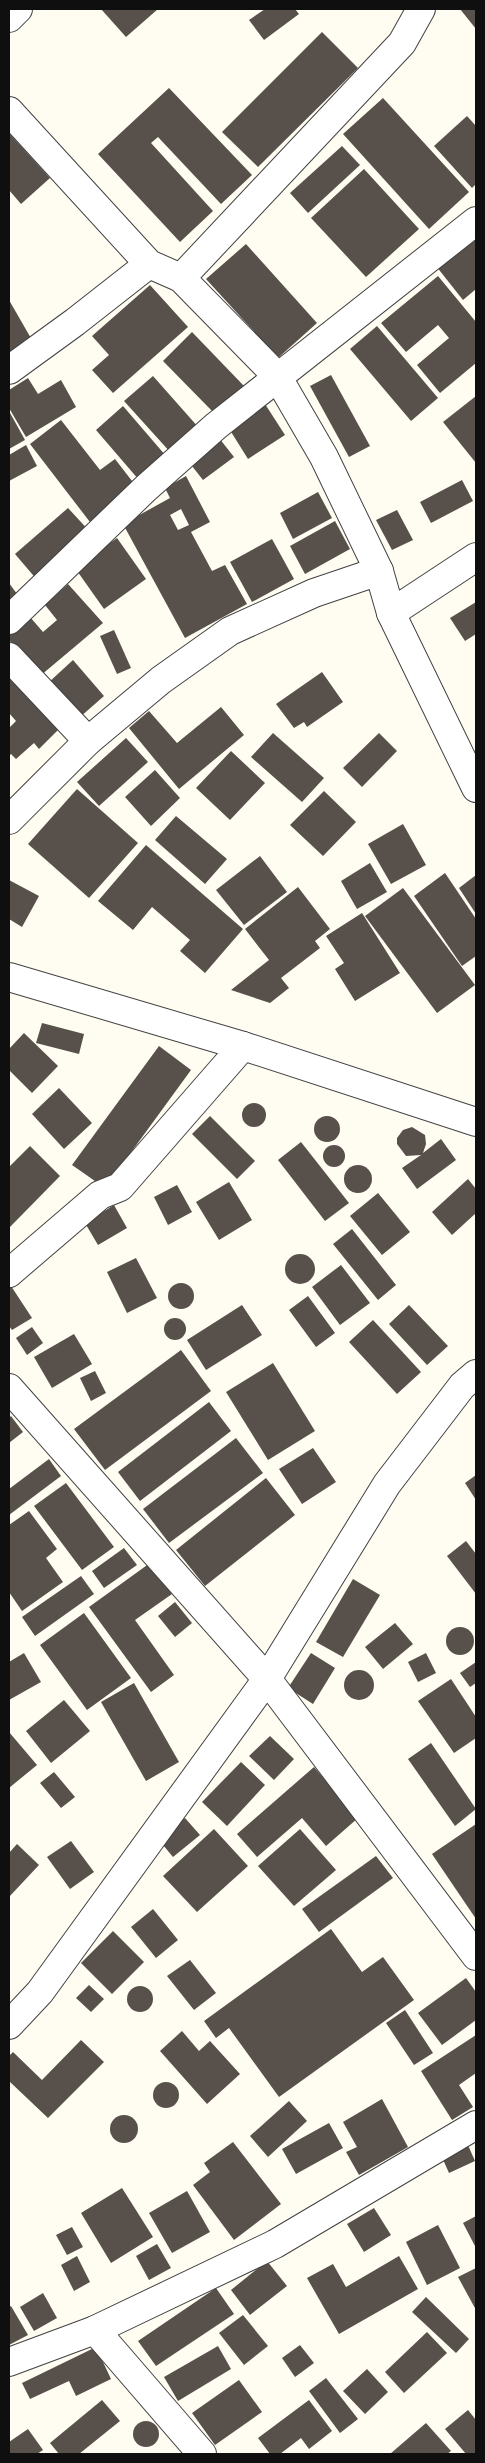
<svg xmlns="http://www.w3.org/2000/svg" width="485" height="2463" viewBox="0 0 485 2463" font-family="'Roboto Serif',serif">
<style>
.building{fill:#58504b;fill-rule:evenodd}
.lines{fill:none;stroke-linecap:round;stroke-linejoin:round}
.street-casing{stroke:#424242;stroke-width:30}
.street{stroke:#fff;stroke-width:28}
</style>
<rect width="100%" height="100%" fill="#fffcf1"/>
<g class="building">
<path d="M101,9H158L126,37Z"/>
<path d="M265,9H295L299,14L264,40L249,20Z"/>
<path d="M460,9H476V29Z"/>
<path d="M322,32L358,68L258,167L222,132Z"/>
<path d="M169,88L252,175L221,204L158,137L151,143L213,211L180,242L98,154Z"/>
<path d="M383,98L469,192L429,229L343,134Z"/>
<path d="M467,116L476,126V184L472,188L434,146Z"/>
<path d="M9,133L50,178L21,204L9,190Z"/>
<path d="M342,146L360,165L308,213L290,193Z"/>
<path d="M364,169L419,229L366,277L311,218Z"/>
<path d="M476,232V289L463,300L436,266Z"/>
<path d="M246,244L317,323L278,358L206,279Z"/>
<path d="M438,276L476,322V363L440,393L417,365L449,338L438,325L406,352L381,323Z"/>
<path d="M150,285L188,327L113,393L92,370L109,355L92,336Z"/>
<path d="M9,300L32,340L9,353Z"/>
<path d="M377,326L438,398L411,421L350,349Z"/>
<path d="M192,332L244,386L215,414L163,361Z"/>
<path d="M331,375L370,446L349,457L310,386Z"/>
<path d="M153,376L199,428L171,453L124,401Z"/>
<path d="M28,378L38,394L61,380L76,407L26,437L9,408V390Z"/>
<path d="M476,396V463L443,422Z"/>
<path d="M265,404L285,435L248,459L228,427Z"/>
<path d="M123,406L166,456L139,480L96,430Z"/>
<path d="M9,411L25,440L9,449Z"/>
<path d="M61,420L100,470L115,459L139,490L93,526L30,444Z"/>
<path d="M219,438L234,457L203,480L188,461Z"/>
<path d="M26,445L37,466L9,481V455Z"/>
<path d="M186,476L210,522L191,532L212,571L225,565L247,604L185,638L123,524L170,498L165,488ZM181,509L189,525L178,530L170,515Z"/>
<path d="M462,480L473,501L431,523L420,502Z"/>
<path d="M318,492L332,518L293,539L280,513Z"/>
<path d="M68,508L92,534L38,581L15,554Z"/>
<path d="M397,510L413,540L392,550L376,520Z"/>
<path d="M335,521L350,549L305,574L290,546Z"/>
<path d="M117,538L146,579L104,609L75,568Z"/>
<path d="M272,539L294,579L252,602L230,562Z"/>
<path d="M9,583L20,598L9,606Z"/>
<path d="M68,584L103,623L40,676L9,640V636L30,617L43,632L57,620L45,605Z"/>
<path d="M476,602V634L465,641L450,618Z"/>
<path d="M114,630L131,668L117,674L100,636Z"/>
<path d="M73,660L104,696L79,718L48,683Z"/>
<path d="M9,664L64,724L39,749L34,743L16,759L11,754L9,756V728L16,721L9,713Z"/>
<path d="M322,672L343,702L307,727L304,722L294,728L276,704Z"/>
<path d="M221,707L244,735L179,789L129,728L149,711L177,743Z"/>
<path d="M273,733L324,778L302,802L251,757Z"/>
<path d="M379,733L397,751L362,787L343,768Z"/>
<path d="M126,738L148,762L99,806L77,782Z"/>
<path d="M231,751L265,783L230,820L196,788Z"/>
<path d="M155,770L180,798L151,826L125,797Z"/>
<path d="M77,789L138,843L89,898L28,844Z"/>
<path d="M324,791L356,822L323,856L290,825Z"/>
<path d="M176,816L227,859L205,884L155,840Z"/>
<path d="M403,824L426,865L391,884L368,844Z"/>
<path d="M146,845L243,929L205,973L180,951L190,940L152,907L133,930L98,901Z"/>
<path d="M260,856L287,892L244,925L216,890Z"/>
<path d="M370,863L387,892L357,909L341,881Z"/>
<path d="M445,873L476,919V956L462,966L414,896Z"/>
<path d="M476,875V914L459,888Z"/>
<path d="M9,880L39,896L22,927L9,919Z"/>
<path d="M298,887L330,929L315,941L320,948L281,978L289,988L270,1003L231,990L269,960L245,929Z"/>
<path d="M403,888L475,985L437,1013L365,916Z"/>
<path d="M362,913L400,973L355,1001L335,969L344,963L326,936Z"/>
<path d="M42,1023L84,1034L79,1054L36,1043Z"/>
<path d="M24,1033L58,1066L32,1093L9,1070V1049Z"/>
<path d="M159,1046L191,1070L105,1188L72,1165Z"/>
<path d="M59,1088L92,1123L64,1149L32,1114Z"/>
<circle cx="254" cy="1115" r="12"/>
<circle cx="327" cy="1129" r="13"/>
<path d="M210,1116L255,1161L237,1179L192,1134Z"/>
<path d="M412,1127L425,1135L426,1144L423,1153L441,1139L456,1160L417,1189L402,1168L421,1155L406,1156L397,1144V1138L403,1130Z"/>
<path d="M301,1142L349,1203L325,1221L278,1160Z"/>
<circle cx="334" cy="1156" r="11"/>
<path d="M30,1146L60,1176L9,1228V1167Z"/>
<circle cx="358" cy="1179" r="14"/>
<path d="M468,1179L476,1189V1213L452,1235L432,1212Z"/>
<path d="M229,1182L252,1220L219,1240L196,1202Z"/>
<path d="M177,1185L192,1212L168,1225L154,1197Z"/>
<path d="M378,1193L410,1232L382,1255L350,1216Z"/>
<path d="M114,1205L127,1228L98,1245L85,1223Z"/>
<path d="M352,1229L396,1285L378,1300L333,1244Z"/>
<circle cx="300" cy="1269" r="15"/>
<path d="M136,1258L157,1298L127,1313L107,1272Z"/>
<path d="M341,1265L370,1303L340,1325L312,1287Z"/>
<circle cx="181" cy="1296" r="13"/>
<path d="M11,1286L32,1318L12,1330L9,1326V1288Z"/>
<path d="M308,1296L335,1333L316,1347L289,1310Z"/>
<path d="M242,1305L262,1335L206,1370L187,1340Z"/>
<path d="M409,1305L448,1346L427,1365L389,1324Z"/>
<circle cx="175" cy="1329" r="11"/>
<path d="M373,1320L421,1372L397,1394L349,1342Z"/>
<path d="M32,1327L43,1343L27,1355L16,1338Z"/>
<path d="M74,1334L92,1364L52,1388L34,1357Z"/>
<path d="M181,1350L211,1391L105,1470L74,1429Z"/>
<path d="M273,1363L315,1431L268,1460L226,1392Z"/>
<path d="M95,1371L106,1393L91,1401L80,1378Z"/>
<path d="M209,1402L231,1431L140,1501L118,1472Z"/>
<path d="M11,1416L23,1432L9,1443V1418Z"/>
<path d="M236,1438L263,1473L169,1543L143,1509Z"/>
<path d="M313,1448L336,1482L302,1504L279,1469Z"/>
<path d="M49,1459L61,1476L9,1515V1489Z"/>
<path d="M476,1475V1500L465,1483Z"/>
<path d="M266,1478L295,1515L205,1586L176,1550Z"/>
<path d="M66,1483L114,1547L82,1570L34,1506Z"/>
<path d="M29,1511L57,1549L46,1558L63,1582L22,1611L9,1592V1525Z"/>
<path d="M466,1541L476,1554V1594L447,1556Z"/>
<path d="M124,1548L137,1565L104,1588L92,1571Z"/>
<path d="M150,1563L172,1594L135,1620L174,1675L151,1692L89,1607Z"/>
<path d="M81,1576L94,1594L35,1636L22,1617Z"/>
<path d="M353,1579L380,1595L343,1657L316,1642Z"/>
<path d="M175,1602L192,1623L175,1637L158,1616Z"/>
<path d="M84,1613L131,1678L87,1710L40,1645Z"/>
<path d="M395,1623L413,1644L383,1669L365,1647Z"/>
<circle cx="460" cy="1641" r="14"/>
<path d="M24,1653L41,1682L9,1700V1662Z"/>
<path d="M311,1653L335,1668L313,1704L288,1688Z"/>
<path d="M426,1653L436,1673L418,1682L408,1662Z"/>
<path d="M476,1662V1683L470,1687L460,1673Z"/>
<circle cx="359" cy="1685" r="15"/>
<path d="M451,1679L476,1717V1738L454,1753L418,1701Z"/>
<path d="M134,1683L179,1762L146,1781L101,1702Z"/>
<path d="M64,1700L90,1731L51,1763L26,1731Z"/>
<path d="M9,1732L37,1765L9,1788Z"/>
<path d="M270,1736L294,1759L274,1780L249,1756Z"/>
<path d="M431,1743L476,1809L455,1826L408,1759Z"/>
<path d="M241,1762L265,1785L227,1826L202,1802Z"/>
<path d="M314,1767L358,1818L326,1846L302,1818L257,1857L237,1834Z"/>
<path d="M54,1772L75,1797L61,1808L40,1783Z"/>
<path d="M185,1818L200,1835L173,1857L158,1839Z"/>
<path d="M476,1824V1919L432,1854Z"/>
<path d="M214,1829L248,1866L197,1912L163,1876Z"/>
<path d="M300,1829L336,1870L294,1906L258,1866Z"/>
<path d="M71,1841L94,1872L70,1889L47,1857Z"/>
<path d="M17,1844L39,1865L9,1897V1853Z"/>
<path d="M376,1856L393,1878L319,1932L302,1909Z"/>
<path d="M153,1909L178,1940L156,1958L131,1927Z"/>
<path d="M331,1929L362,1972L383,1957L414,2000L279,2097L229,2028L216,2038L204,2021Z"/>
<path d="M113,1931L144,1962L112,1994L81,1963Z"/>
<path d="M190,1960L216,1993L194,2010L167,1976Z"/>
<path d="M466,1978L476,1992V2020L442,2045L418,2013Z"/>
<path d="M89,1985L104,1999L91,2012L76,1998Z"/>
<circle cx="140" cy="1999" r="13"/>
<path d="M405,2010L433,2053L414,2065L386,2023Z"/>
<path d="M182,2031L199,2051L210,2041L240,2074L207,2104L160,2051Z"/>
<path d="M476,2035V2073L459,2085L473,2107L452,2120L421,2071Z"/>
<path d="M81,2040L104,2062L48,2118L9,2081V2056L13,2052L42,2080Z"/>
<circle cx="166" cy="2095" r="13"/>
<path d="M382,2099L408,2147L359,2175L346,2152L357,2147L343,2122Z"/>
<path d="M289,2101L307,2121L268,2157L250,2136Z"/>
<circle cx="124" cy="2129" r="14"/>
<path d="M329,2123L343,2148L296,2174L282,2149Z"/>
<path d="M233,2142L281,2204L234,2240L193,2185L210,2172L204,2163Z"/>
<path d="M467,2143L475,2161L449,2173L441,2155Z"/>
<path d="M122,2188L153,2237L111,2263L81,2213Z"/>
<path d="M187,2191L210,2232L172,2253L149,2213Z"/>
<path d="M374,2208L391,2235L364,2252L347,2224Z"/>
<path d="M476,2216V2248L463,2223Z"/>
<path d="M438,2225L460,2268L427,2285L406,2242Z"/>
<path d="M72,2227L83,2247L67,2255L56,2235Z"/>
<path d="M157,2244L171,2268L149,2280L136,2256Z"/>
<path d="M77,2256L90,2282L74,2291L61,2265Z"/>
<path d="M399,2256L418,2289L339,2334L307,2278L333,2264L346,2287Z"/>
<path d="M267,2261L287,2286L250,2315L231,2290Z"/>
<path d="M476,2268V2310L458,2277Z"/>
<path d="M216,2288L234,2314L156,2366L138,2341Z"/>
<path d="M43,2293L57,2318L34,2331L20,2307Z"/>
<path d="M426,2297L469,2339L456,2353L412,2312Z"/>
<path d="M11,2306L28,2335L9,2345V2307Z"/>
<path d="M243,2315L268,2346L244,2365L219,2333Z"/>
<path d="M427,2332L447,2353L404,2393L385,2372Z"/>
<path d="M300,2345L314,2363L295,2377L282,2358Z"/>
<path d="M218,2346L231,2369L178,2401L164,2377Z"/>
<path d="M96,2347L111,2379L76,2396L69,2381L30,2399L22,2383Z"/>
<path d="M367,2369L388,2392L365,2414L343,2391Z"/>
<path d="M326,2378L358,2419L340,2433L309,2391Z"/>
<path d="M239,2380L262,2412L215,2445L192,2413Z"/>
<path d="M102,2400L120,2421L79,2454H59L50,2443Z"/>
<path d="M309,2400L332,2431L309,2449L301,2438L280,2454H270L258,2438Z"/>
<path d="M468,2410L476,2420V2454H466L445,2429Z"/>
<circle cx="146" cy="2434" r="13"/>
<path d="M426,2423L451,2451L447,2454H390Z"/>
<path d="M28,2429L43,2450L37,2454H9V2442Z"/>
</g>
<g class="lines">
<g class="street-casing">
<g id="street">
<path d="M9,18L18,9"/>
<path d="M9,111L149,264L181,278L277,376L324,457L379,571L391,613L476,788"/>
<path d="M181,278L402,43L421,9"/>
<path d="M9,370L75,322L149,264"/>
<path d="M391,613L476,557"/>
<path d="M9,620L146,488L216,426L476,221"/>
<path d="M9,657L88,741"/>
<path d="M9,820L88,741L161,680L230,631L314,593L379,571"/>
<path d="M9,977L243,1046L476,1122"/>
<path d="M9,1273L100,1195L120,1187L243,1046"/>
<path d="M9,1388L267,1679L476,1956"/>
<path d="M9,2025L40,1992L267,1679L387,1484L462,1386L476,1374"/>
<path d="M95,2330L202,2454"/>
<path d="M9,2362L95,2330L275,2244L476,2125"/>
</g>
</g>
<use href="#street" class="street"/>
</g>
<rect width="485" height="2463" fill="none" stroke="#0f0f0f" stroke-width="20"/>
</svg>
